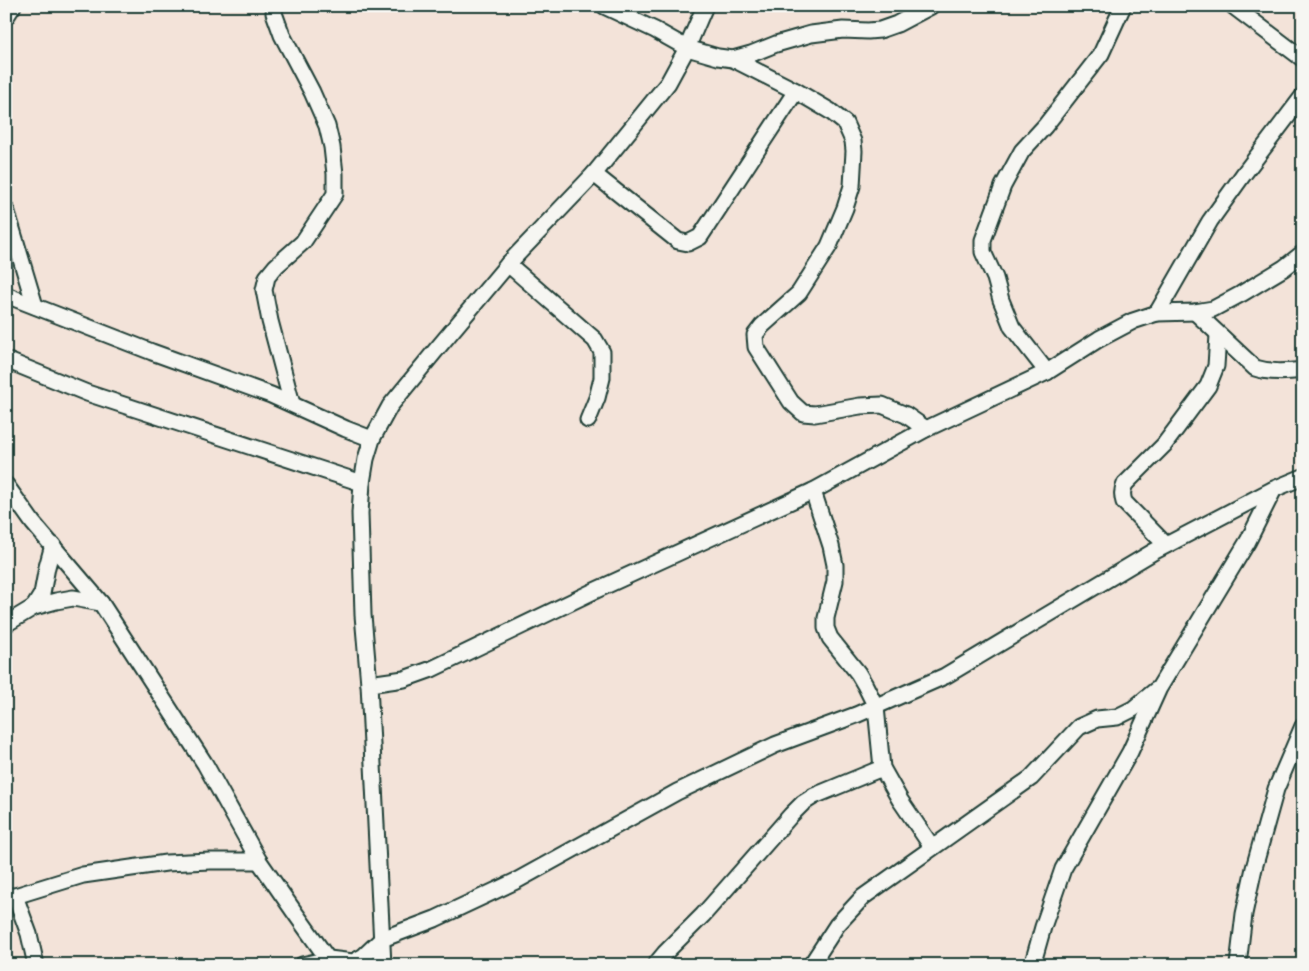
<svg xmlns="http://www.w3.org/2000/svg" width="1309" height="971" viewBox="0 0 1309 971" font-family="Sriracha,sans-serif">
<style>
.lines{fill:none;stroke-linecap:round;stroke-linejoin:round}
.minor-casing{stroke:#1f3d34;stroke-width:19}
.minor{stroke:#f6f6f2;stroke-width:15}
</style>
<rect width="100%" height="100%" fill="#f3e3d9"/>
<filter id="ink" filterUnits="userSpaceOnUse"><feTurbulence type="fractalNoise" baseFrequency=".02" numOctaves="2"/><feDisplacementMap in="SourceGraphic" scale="10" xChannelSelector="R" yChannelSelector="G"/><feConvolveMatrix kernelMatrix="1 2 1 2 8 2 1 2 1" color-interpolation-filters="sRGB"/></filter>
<g filter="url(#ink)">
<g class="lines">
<g class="minor-casing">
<g id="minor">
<path d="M275,6L274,13L282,35L312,92L327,126L332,147L335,174V194L303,242L276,266L267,277L264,290L270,321L292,404"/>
<path d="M604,6L655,30L687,48L718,57L733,59L751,54L776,44L811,34L843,30L868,31L880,30L897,24L931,6"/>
<path d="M1233,6L1303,59"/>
<path d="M6,17L13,6"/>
<path d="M733,59L796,91L830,111L845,123L853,141L854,151L852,186L845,208L829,246L799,293L762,326L755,335L756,347L791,402L803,413L815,414L860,406L882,405L906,415L926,429"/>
<path d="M594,174L678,241L688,243L700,237L796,91"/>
<path d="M6,209L35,306"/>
<path d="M508,264L595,340L602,352V378L597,398L588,420"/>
<path d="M6,295L152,352L271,395L346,429L372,439"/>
<path d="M1195,312L1255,368C1271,373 1286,372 1303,370"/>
<path d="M1157,313L1210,221L1243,175L1303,96"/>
<path d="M6,360L87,393L362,483"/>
<path d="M1047,372L1012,327L1001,300L995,278L983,252V240L1003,186L1022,151L1045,126L1101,54L1123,6"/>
<path d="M6,485L33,523L101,603L205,764L259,861L295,913L332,965"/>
<path d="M813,491L831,546L835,565V581L826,618V628L830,638L858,673L865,685L876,707L882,768L900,800L932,847"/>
<path d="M1166,545L1124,502C1122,495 1122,491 1125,484L1164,445L1208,386L1216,366L1218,335"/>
<path d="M34,607L42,594L47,567L53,545"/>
<path d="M6,624L34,607L56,601L73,598L101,603"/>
<path d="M369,684L404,679L432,669L592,592L813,491L926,429L1047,372L1099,339L1133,321L1157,313L1195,312L1213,309L1241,294L1284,268L1303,253"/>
<path d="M6,896H15L83,875L166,863L210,861H259"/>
<path d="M15,896L29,934L36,965"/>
<path d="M1034,959L1043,927L1063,869L1130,752L1159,688L1248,541L1274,489"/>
<path d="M302,965L329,959L353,962L364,956L382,939L435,919L516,881L677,792L775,745L856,715L945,676L1153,552L1274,489L1303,477"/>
<path d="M383,965L369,684L363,615L360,513L362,483L366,459L372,439L390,406L436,350L508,264L594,174L668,83L687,48L705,6"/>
<path d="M655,965L665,953L703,915L791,815L803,803L814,796L882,768"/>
<path d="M811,965L837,925L863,897L1031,778L1079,727L1097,719L1117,717L1133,709L1156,690"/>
<path d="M1238,965L1244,914L1254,868L1276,789L1303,726"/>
</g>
</g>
<use href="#minor" class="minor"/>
</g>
</g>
<rect width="1309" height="971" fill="none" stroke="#f6f6f2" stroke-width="25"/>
<rect x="12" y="12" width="1284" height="946" fill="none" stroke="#1f3d34" stroke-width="2" filter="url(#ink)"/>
</svg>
